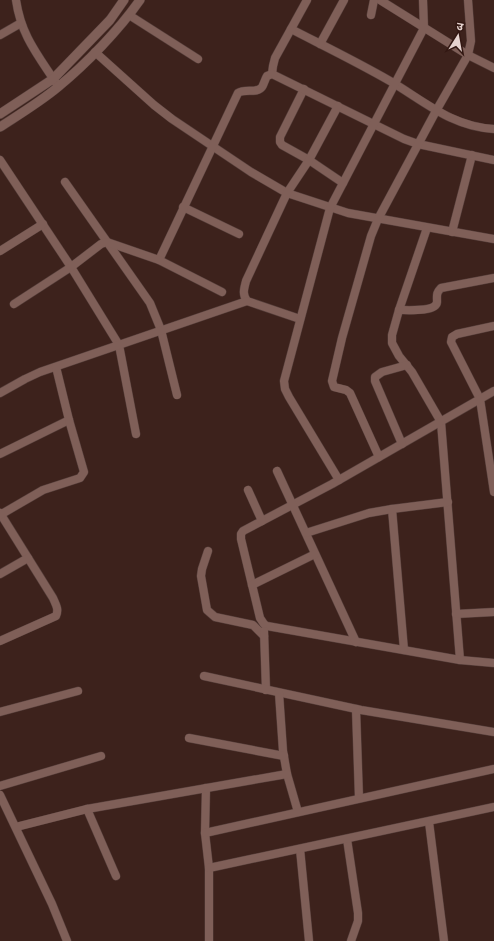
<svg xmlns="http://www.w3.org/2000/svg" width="494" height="941" viewBox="0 0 494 941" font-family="Ubuntu,'Noto Sans Devanagari',sans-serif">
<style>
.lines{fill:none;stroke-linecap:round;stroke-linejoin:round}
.minor-casing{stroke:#563f3b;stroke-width:9}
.tertiary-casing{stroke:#563f3b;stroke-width:10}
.minor{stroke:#7f5f58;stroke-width:8}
.tertiary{stroke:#7f5f58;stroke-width:9}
</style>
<rect width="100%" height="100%" fill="#3d221c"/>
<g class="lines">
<g class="minor-casing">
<g id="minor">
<path d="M16,0C21,35 37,54 56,83"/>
<path d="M380,0L468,55L494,68"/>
<path d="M129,15L198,59"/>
<path d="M371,15L374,0"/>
<path d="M291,29C324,46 357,62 390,81C424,101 452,127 494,129"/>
<path d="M0,35L21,23"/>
<path d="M320,44L344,0"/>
<path d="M95,52L154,105L172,119L251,172L287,193L348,213L494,239"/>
<path d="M272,74L273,66L275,58L307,0"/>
<path d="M304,89L280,137V142L282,145L309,160L343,183"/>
<path d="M0,160L71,267L119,345L136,434"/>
<path d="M65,182L150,303L161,330L177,395"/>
<path d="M183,207L239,234"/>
<path d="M427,228L399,310L392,335V343L399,356L412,372L441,422L460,660"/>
<path d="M452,232L472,155"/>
<path d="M0,251L43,224"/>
<path d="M159,260L238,93C245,88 257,94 262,87C264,84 265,79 267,76L272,74L404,139L418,144L494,160"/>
<path d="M14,304L71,267L101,244L107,242L159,260L222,292"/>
<path d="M399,310C408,310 436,312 437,302C437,295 436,293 441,288L494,278"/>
<path d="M300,319L247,301C242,294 244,289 246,281L287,193L309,160L338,106"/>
<path d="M494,326L457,334L452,337L451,342L480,399L494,492"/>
<path d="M494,391L332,484L243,531L241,534V539L260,618L264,624L267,626L460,660L494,663"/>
<path d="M0,393L25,379L40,372L247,301"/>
<path d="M402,444L375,381V377L382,372L407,365"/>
<path d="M0,454L69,420"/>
<path d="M379,457L350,393L346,390L334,387L332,381L342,338L371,236L378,219L436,111L468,55L471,41L468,0"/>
<path d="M277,471L356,642"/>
<path d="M339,480L289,397L285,389L284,381L330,208L424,28L423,0"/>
<path d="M248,490L262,521"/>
<path d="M392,509L404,650"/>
<path d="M0,513L53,598C56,605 59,609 56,616L0,641"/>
<path d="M0,515L43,490L80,478L84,472L69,420L56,367"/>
<path d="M306,533L369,513L392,509L448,502"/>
<path d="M208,551L202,569L201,576L207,610L215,617L253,625L264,636"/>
<path d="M0,574L28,558"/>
<path d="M252,585L315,554"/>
<path d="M456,614L494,612"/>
<path d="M264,631L266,690"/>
<path d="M204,676L361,710L494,732"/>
<path d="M279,693L283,751L287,774L298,812"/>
<path d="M356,709L359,798"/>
<path d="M0,712L78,691"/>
<path d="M189,738L284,756"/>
<path d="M0,786L101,756"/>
<path d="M206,788L205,833L209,868V941"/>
<path d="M0,795L52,904L67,941"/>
<path d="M87,809L116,876"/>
<path d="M429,822L444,941"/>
<path d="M16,827L87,809L287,774"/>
<path d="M205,833L494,769"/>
<path d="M347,839L358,913V921L351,941"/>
<path d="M300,849L309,941"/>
<path d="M209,868L494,807"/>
</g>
</g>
<g class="tertiary-casing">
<g id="tertiary">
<path d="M0,114L53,79L110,20L124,0"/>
<path d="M0,127C20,114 40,102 58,87C86,64 119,30 140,0"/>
</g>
</g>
<use href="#minor" class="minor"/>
<use href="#tertiary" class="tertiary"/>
</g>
<g transform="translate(458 36) rotate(11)" stroke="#331813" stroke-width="3" paint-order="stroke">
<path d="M0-3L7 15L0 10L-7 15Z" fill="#e7d4d0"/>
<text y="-6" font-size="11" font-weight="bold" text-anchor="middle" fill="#e7d4d0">उ</text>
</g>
</svg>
